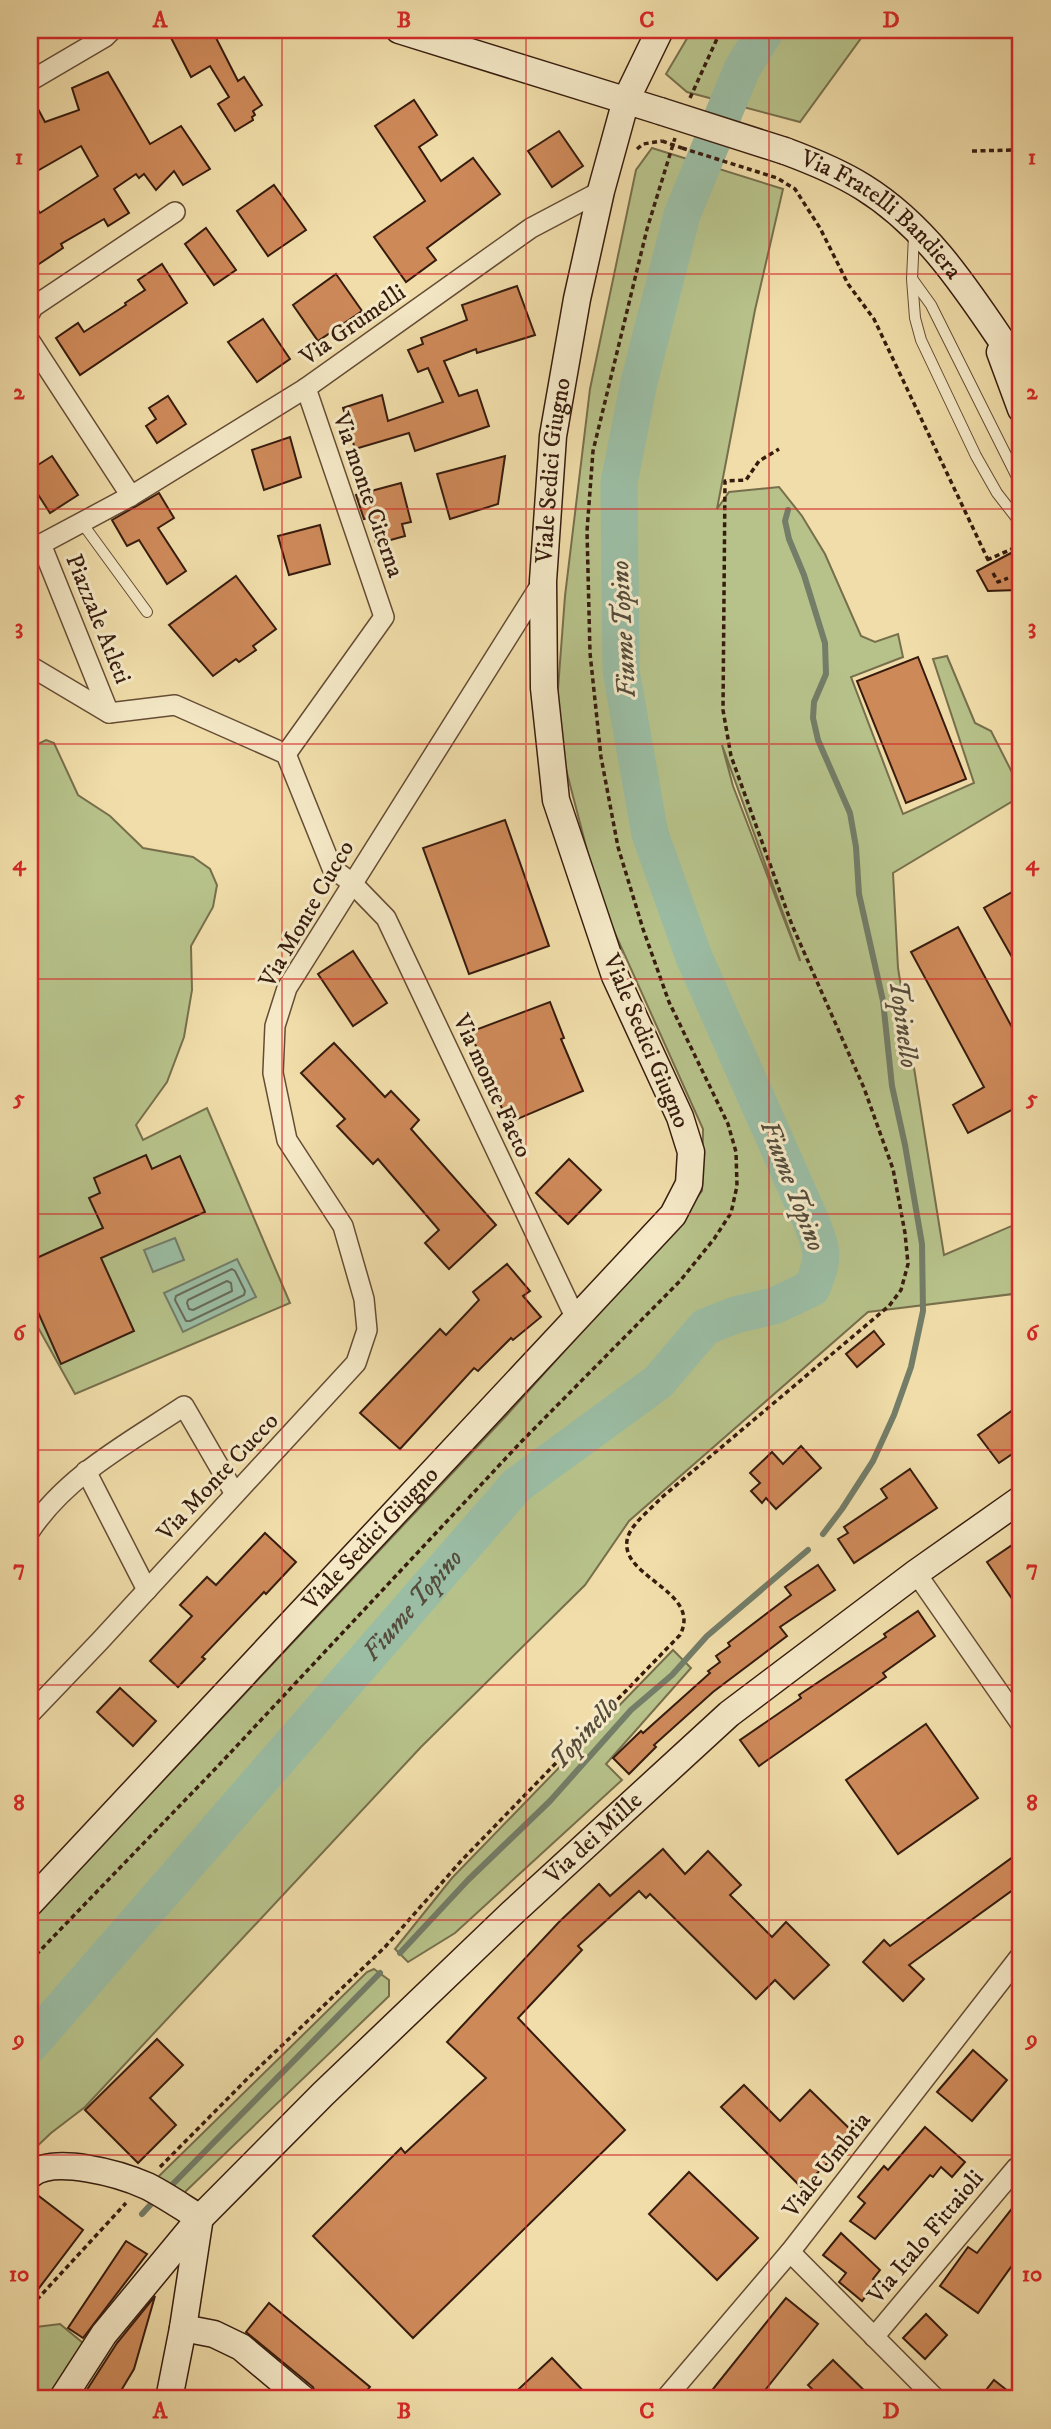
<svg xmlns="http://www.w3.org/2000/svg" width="1051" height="2429" viewBox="0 0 1051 2429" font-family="'IM FELL DW Pica',serif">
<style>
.green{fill:#b7c28a;stroke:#776f4c;stroke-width:2;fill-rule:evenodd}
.water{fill:#9bbda4;stroke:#737d68;stroke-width:2}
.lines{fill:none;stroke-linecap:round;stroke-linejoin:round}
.shore{stroke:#696c59;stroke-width:2}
.stream{stroke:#737d68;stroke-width:6}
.river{stroke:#9bbda4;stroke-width:37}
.building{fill:#ce8959;stroke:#371c0e;stroke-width:2}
.lane-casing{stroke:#654c35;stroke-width:12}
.street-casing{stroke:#654c35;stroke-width:22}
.secondary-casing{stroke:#371c0e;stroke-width:29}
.path{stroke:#371c0e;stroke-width:3.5;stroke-dasharray:5 3.5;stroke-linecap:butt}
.lane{stroke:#f5e9c7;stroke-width:10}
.street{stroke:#f5e9c7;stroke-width:19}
.secondary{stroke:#f5e9c7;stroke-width:26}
.secondary-bridge-casing{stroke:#371c0e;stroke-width:29;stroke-linecap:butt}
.path-bridge{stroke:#371c0e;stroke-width:3.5;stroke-dasharray:5 3.5;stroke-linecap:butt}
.secondary-bridge{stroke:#f5e9c7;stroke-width:26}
.grid{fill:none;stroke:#d62828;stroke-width:2;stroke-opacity:0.55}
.labels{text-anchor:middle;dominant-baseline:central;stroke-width:6;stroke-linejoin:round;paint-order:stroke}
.street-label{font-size:24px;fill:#371c0e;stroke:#f5e9c7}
.water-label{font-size:26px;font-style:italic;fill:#554c3b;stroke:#f5e9c7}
.neatline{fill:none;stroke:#d62828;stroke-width:2.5}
.grid-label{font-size:23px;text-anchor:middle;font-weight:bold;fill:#d62828}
</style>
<rect width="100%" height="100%" fill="#f0dda9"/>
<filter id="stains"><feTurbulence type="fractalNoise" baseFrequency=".00286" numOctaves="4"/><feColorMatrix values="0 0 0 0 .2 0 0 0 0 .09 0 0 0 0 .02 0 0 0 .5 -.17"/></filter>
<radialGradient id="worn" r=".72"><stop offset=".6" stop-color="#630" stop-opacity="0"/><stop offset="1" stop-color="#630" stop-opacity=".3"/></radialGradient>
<g class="green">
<path d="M692,30H867L800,122L687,92L666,74Z"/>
<path d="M652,148L783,189L755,310L717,509L729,492L779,487L802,516L825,554L861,636L875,642L898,634L903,657L851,677L903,814L974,783L933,659L947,656L975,723L991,731L1021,790V796L893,873L898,968L944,1255L1021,1222V1293L868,1312L629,1521L585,1585L421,1747L85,2107L51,2133L30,2153V1922L506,1416L648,1258L702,1191L703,1129L600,900L561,750L557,702L565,596L590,389L636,170ZM722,745L800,960V961L733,786Z"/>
<path d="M46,740L54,743L78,795L110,816L143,848L193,857L210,869L217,885L213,907L191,946L192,990L184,1037L167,1082L136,1125L143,1140L207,1108L290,1303L75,1394L30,1313V744L32,747Z"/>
<path d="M673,1650L691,1668L606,1764L622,1780L455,1933L408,1962L395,1949L452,1878Z"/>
<path d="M374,1969L389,1980V1996L185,2192L173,2193L158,2177L367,1972Z"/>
<path d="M60,2324L89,2348L58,2399H30V2333L36,2327Z"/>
</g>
<g class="water">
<path d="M175,1238L184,1260L153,1272L144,1250Z"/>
<path d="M237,1259L256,1297L183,1332L164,1293Z"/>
</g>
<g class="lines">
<g class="shore">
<path d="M232,1269L235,1271L245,1291L244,1295L190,1321H186L175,1300L176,1296Z"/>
<path d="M227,1281L231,1283L232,1291L193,1310L189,1309L187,1303L188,1300Z"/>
</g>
<g class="stream">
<path d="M788,510L785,521L789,539L804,575L825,643L826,674L814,702L813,718L818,740L850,813L856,847L859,894L883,1001L892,1086L905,1145L922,1244L923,1311L911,1367L894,1415L873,1461L842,1509L823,1534"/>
<path d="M400,1953L468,1880L550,1801L631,1710L672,1675L707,1636L808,1550"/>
<path d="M169,2188L380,1973"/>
<path d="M142,2214L153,2202"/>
</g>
<path class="river" id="s1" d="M30,2045L517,1485L658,1382L705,1327L735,1315L774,1306L812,1288C825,1256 823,1251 810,1219L694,957L650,834L621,671L619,483L639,382L682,215L742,69L766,30"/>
</g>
<g class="building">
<path d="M167,30H212L238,81L244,77L262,105L253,111L255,115L252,117L253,120L235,131L218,104L229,97L210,66L191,77Z"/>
<path d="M108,72L150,144L181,126L210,169L183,185L174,171L156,190L144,174L139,178L136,174L114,189L129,213L108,226L104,219L61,244L63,248L30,270V198L40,213L98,176L81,146L30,175V94L45,122L79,110L72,88Z"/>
<path d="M414,100L437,135L419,147L441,181L473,158L500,194L427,248L436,260L406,282L374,237L425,201L375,126Z"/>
<path d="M559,131L583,166L552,187L528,151Z"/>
<path d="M274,185L306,230L268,256L237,211Z"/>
<path d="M206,228L236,270L214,285L185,244Z"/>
<path d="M162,264L187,303L80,375L56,338L78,323L84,332L126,305L125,303L145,290L138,280Z"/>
<path d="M336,274L362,311L318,341L293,305Z"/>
<path d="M517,286L535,335L477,353L476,349L444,361L459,396L477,390L489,426L415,451L409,433L355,449L343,408L382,395L388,421L443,402L428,368L418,372L408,350L423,344L421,338L467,320L462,305Z"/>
<path d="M263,319L290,359L257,382L228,342Z"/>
<path d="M168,396L186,424L157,443L146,426L156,419L149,408Z"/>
<path d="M290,437L301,477L264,490L252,450Z"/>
<path d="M52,456L78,495L50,513L30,482V470Z"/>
<path d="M505,456L498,504L450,519L437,474Z"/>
<path d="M401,483L411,522L402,524L405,536L376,544L369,518L364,519L356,495Z"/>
<path d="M159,493L174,518L158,528L186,571L167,584L139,540L127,546L112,520Z"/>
<path d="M320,525L330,564L289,575L278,536Z"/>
<path d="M1011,553L1021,575V590L988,591L977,571Z"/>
<path d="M236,576L276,629L253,646L256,650L239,662L236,659L213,676L169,625Z"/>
<path d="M918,657L966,779L906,803L857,681Z"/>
<path d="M505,820L549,946L469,974L423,848Z"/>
<path d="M1021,887V973L984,908Z"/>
<path d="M958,927L1021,1044V1105L968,1133L953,1105L984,1087L911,952Z"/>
<path d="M353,951L387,1003L353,1026L318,974Z"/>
<path d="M550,1002L564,1038L561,1039L583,1091L508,1123L470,1032Z"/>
<path d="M334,1043L385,1097L391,1091L419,1120L411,1129L496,1225L449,1269L425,1243L439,1230L378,1159L373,1164L337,1126L345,1119L301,1073Z"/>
<path d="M146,1155L152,1169L180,1156L205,1212L101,1258L134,1331L61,1364L30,1294V1261L103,1228L89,1198L100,1193L94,1178Z"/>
<path d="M569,1159L601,1190L568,1224L536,1193Z"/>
<path d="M507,1264L530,1291L523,1296L541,1317L513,1340L511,1338L478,1371L474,1368L400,1449L360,1413L440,1329L446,1335L479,1300L473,1292Z"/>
<path d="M874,1331L884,1344L857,1367L846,1354Z"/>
<path d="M1021,1404V1448L999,1463L978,1435Z"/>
<path d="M801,1446L821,1468L776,1509L766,1498L762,1503L751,1491L760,1483L750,1473L772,1452L783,1464Z"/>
<path d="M910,1469L937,1508L854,1563L838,1539L848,1533L844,1527L887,1498L881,1489Z"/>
<path d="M265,1533L296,1562L266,1594L264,1592L202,1657L205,1659L178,1687L150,1661L192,1616L180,1605L207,1577L216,1585Z"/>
<path d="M1021,1539V1612L987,1562Z"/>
<path d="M818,1565L835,1590L780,1627L787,1636L713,1692L654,1745L656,1747L629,1774L613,1758L641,1731L643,1733L710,1673L708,1671L720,1662L716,1656L730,1646L728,1643L791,1595L785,1587Z"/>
<path d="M918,1611L935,1636L883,1673L886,1677L759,1766L740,1740L801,1698L799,1695L886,1637L884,1634Z"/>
<path d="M120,1688L156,1721L133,1746L97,1712Z"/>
<path d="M926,1724L978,1798L898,1854L846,1780Z"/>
<path d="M663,1849L685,1874L708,1851L741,1885L730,1895L772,1937L786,1922L829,1965L794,1999L775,1980L756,1999L650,1894L646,1898L639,1891L578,1946L582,1950L518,2018L625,2130L413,2338L313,2236L401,2148L405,2153L486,2078L447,2042L559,1922L599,1884L610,1896Z"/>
<path d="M1021,1851V1884L909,1965L924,1979L903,2001L863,1962L884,1940L890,1946Z"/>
<path d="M157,2039L183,2065L150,2098L176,2125L138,2163L85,2110Z"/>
<path d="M973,2050L1007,2080L972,2121L937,2092Z"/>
<path d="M744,2085L780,2121L810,2090L856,2135L802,2188L721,2107Z"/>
<path d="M925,2127L965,2162L952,2177L941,2167L933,2177L930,2175L875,2239L850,2221L865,2203L858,2197L884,2166L888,2170Z"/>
<path d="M689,2172L758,2238L717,2280L649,2214Z"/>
<path d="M31,2190L83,2230L30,2300V2191Z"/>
<path d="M1021,2197V2253L978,2313L940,2286L968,2247L977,2253Z"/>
<path d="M841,2233L880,2270L873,2279L877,2282L862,2301L839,2282L846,2273L823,2255Z"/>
<path d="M126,2241L147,2254L83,2338L68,2328Z"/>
<path d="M155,2296L134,2369L116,2399H81L117,2343Z"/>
<path d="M786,2298L818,2324L758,2399H705Z"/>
<path d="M269,2303L370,2387L360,2399H318L313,2387L246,2332Z"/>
<path d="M926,2314L947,2335L925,2359L903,2338Z"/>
<path d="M552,2358L591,2399H508Z"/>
<path d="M833,2360L873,2399H822L808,2385Z"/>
<path d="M994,2380L1018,2399H979Z"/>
</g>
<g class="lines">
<g class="lane-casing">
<g id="lane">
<path d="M914,235L912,279L915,318L921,340L976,456L997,493L1018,520L1021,521"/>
<path d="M913,280L931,305L1021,485"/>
<path d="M82,523L147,612"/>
</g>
</g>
<g class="street-casing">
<g id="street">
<path d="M30,81L105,37L112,30"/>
<path d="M30,313L33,307L175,212"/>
<path d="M30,341L131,496"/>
<path d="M41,544L109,713"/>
<path d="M30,550L131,496L306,388L531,228L601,191"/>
<path d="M30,666L109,713L175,705L286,754L332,868L352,883L386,918L576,1319"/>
<path d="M286,754L384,617L306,388"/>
<path d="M86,1471L147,1590"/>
<path d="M30,1531C67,1475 130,1442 184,1406L235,1494"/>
<path d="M916,1573L1021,1724"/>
<path d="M30,1714L99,1642L356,1363L367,1330L364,1299L343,1226L287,1140L273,1073L275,1026L287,988L543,581"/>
<path d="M790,2252L936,2399"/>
<path d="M874,2337L1016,2168"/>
<path d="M665,2399L790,2252L1021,1955"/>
</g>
</g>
<g class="secondary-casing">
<g id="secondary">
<path d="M399,30L660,111"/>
<path id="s2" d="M785,151C812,161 839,172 863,187C934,231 975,303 1021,369"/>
<path d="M1000,352L1021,409"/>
<path id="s3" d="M30,1903L673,1215L689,1184L691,1152L680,1117L615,976L556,800L544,688L543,581L553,436L577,299L601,191L626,100L660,30"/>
<path d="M30,2175C54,2155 120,2174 147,2186C165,2195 182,2207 200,2218"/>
<path d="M183,2328L214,2334L241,2347L303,2399"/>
<path id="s4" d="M62,2399L104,2334L200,2218L323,2094L511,1914L729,1714L916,1573L1021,1499"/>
<path d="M169,2399L183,2328L199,2223"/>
</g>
</g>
<g class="path">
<path d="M682,36L688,30"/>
<path d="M690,98L721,30"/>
<path d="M682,148L777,178L795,189L820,228L848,284L874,319L990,564"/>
<path d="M637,149L643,144L662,141"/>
<path d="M972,151L1013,150"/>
<path d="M987,560L1014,548L1021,552"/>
<path d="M993,573L998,582L1008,578"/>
<path d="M30,1961L218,1766L521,1442L680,1281L714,1239L731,1213L737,1186L736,1152L728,1124L669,1002L643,929L618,847L601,757L590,653L587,531L593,451L647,229L675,138"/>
<path d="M160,2167L250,2076L385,1947L461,1861L680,1635C704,1589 611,1576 629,1534C635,1521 651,1509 661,1498L889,1306L901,1290L908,1264L905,1233L893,1169L864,1088L792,925L731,756L723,710L725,481L746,480L759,461L779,449"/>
<path d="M31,2306L126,2203"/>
</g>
<use href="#lane" class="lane"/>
<use href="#street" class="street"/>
<use href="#secondary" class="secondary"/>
<g class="secondary-bridge-casing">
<path id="secondary-bridge" d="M660,111L785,151"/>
</g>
<path class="path-bridge" d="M662,141L682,148"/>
<use href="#secondary-bridge" class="secondary-bridge"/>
</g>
<path class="grid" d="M282,30V2399M526,30V2399M769,30V2399M30,274H1021M30,509H1021M30,744H1021M30,979H1021M30,1214H1021M30,1450H1021M30,1685H1021M30,1920H1021M30,2155H1021"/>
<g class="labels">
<g class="street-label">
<text stroke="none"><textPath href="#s2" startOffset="117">Via Fratelli Bandiera</textPath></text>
<text transform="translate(353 325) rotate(-35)">Via Grumelli</text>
<text stroke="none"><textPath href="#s3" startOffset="1717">Viale Sedici Giugno</textPath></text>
<text transform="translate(368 495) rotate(71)">Via monte Citerna</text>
<text transform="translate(98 619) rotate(68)">Piazzale Atleti</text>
<text transform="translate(307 914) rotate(-60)">Via Monte Cucco</text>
<text transform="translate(646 1041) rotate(67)">Viale Sedici Giugno</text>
<text transform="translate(492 1086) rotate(65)">Via monte Faeto</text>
<text transform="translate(218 1477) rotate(-47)">Via Monte Cucco</text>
<text stroke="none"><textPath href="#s3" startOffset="499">Viale Sedici Giugno</textPath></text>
<text stroke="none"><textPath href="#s4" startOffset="775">Via dei Mille</textPath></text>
<text transform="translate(827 2165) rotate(-52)">Viale Umbria</text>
<text transform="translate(926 2237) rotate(-50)">Via Italo Fittaioli</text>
</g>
<g class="water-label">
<text transform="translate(624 629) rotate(-93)">Fiume Topino</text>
<text transform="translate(903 1024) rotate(82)">Topinello</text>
<text transform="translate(792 1186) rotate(69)">Fiume Topino</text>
<text stroke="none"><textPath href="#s1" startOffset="583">Fiume Topino</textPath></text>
<text transform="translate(585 1733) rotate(-48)">Topinello</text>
</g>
</g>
<rect width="1051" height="2429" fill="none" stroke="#f0dda9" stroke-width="77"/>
<rect x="38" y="38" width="974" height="2352" class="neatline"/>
<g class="grid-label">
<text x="160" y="27">A</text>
<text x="404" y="27">B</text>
<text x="647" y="27">C</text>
<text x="891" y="27">D</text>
<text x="19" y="164">1</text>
<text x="1032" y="164">1</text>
<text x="19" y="399">2</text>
<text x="1032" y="399">2</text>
<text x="19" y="634">3</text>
<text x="1032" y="634">3</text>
<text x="19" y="870">4</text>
<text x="1032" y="870">4</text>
<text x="19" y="1105">5</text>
<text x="1032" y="1105">5</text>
<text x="19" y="1340">6</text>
<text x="1032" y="1340">6</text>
<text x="19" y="1575">7</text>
<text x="1032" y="1575">7</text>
<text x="19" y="1810">8</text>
<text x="1032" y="1810">8</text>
<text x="19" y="2046">9</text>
<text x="1032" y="2046">9</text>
<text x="19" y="2281">10</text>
<text x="1032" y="2281">10</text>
<text x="160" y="2418">A</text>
<text x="404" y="2418">B</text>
<text x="647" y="2418">C</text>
<text x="891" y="2418">D</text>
</g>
<rect width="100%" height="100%" filter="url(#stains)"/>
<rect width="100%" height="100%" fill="url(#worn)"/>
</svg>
